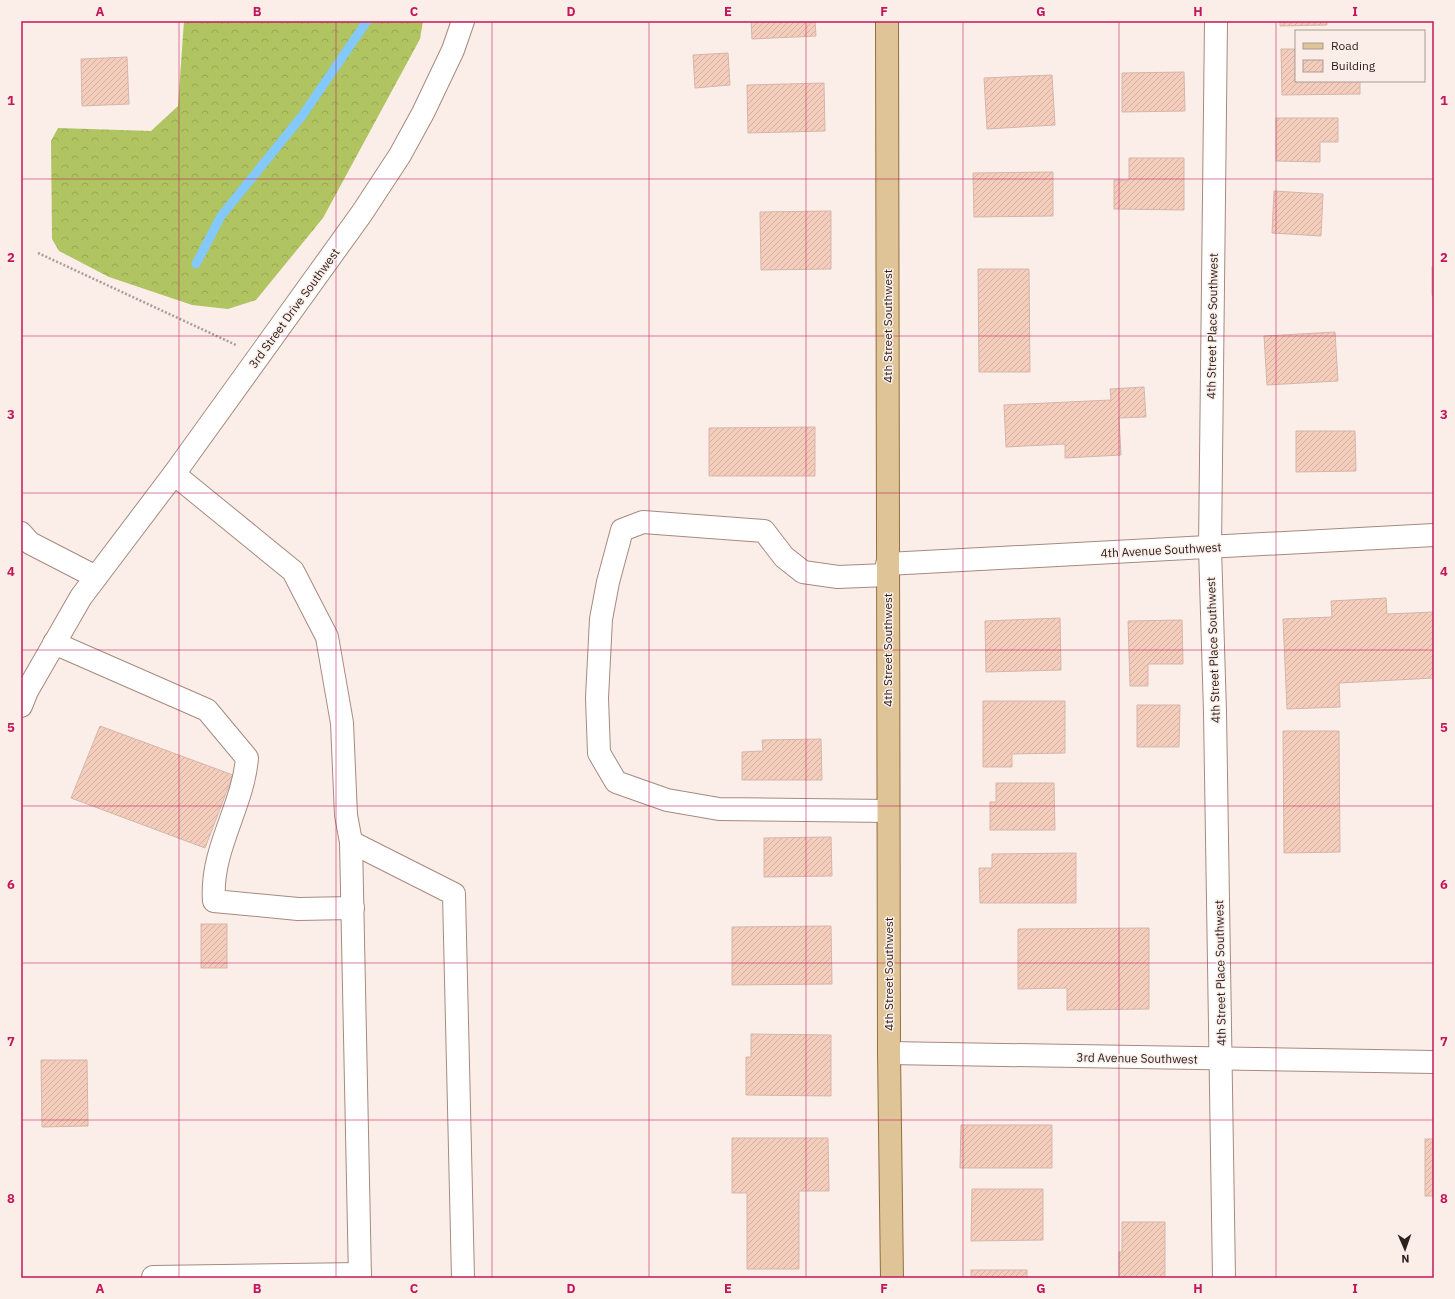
<svg xmlns="http://www.w3.org/2000/svg" width="1455" height="1299" viewBox="0 0 1455 1299" font-family="'IBM Plex Sans',sans-serif">
<style>
.forest{fill:url(#forest-crowns)}
.lines{fill:none;stroke-linecap:round;stroke-linejoin:round}
.stream{stroke:#83c9fd;stroke-width:9}
.building{fill:url(#building-hatch);stroke:#d4b7aa}
.minor-casing{stroke:#a68a7e;stroke-width:24}
.major-casing{stroke:#91713e;stroke-width:24}
.path{stroke:#a89d98;stroke-width:2.5;stroke-dasharray:2 2;stroke-linecap:butt}
.minor{stroke:#fff;stroke-width:22}
.major{stroke:#dec496;stroke-width:22}
.grid{fill:none;stroke:#c2185b;stroke-width:1;stroke-opacity:0.55}
.labels{text-anchor:middle;dominant-baseline:central;stroke-width:3;stroke-linejoin:round;paint-order:stroke}
.street-label{font-size:12px;fill:#2c221d;stroke:#fbeee9}
.neatline{fill:none;stroke:#c2185b;stroke-width:1.5}
.grid-label{font-size:13px;text-anchor:middle;font-weight:bold;fill:#c2185b}
</style>
<defs>
<pattern id="forest-crowns" width="20" height="18" patternUnits="userSpaceOnUse"><rect width="20" height="18" fill="#b0c461"/><path d="M2 6a3 3 0 1 1 6 0M12 15a3 3 0 1 1 6 0" fill="none" stroke="#98a854"/></pattern>
<pattern id="building-hatch" width="6" height="6" patternUnits="userSpaceOnUse"><rect width="6" height="6" fill="#f5cdbc"/><path d="M-1 1l2-2M0 6l6-6M5 7l2-2" fill="none" stroke="#d2b0a1"/></pattern>
</defs>
<rect width="100%" height="100%" fill="#fbeee9"/>
<path class="forest" d="M184,21H423L420,39L323,218L256,300L228,309L192,305L109,277L59,251L52,239L51,141L58,128L151,131L178,106Z"/>
<g class="lines">
<path class="stream" d="M196,264L221,216L302,116L367,21"/>
</g>
<g class="building">
<path d="M751,21H815L816,36L752,39Z"/>
<path d="M1280,21H1327V25L1280,26Z"/>
<path d="M1281,49H1296V81H1360V94L1282,95Z"/>
<path d="M728,53L730,85L695,88L693,55Z"/>
<path d="M127,57L129,104L82,106L81,59Z"/>
<path d="M1184,72L1185,111L1122,112V73Z"/>
<path d="M1052,75L1055,125L987,129L984,78Z"/>
<path d="M824,83L825,131L748,133L747,85Z"/>
<path d="M1276,118H1338V142H1320V162L1276,161Z"/>
<path d="M1129,158H1184V210L1114,209V180H1129Z"/>
<path d="M1053,172V216L974,217L973,173Z"/>
<path d="M1274,191L1323,194L1321,236L1272,233Z"/>
<path d="M831,211V269L761,270L760,212Z"/>
<rect x="1432" y="267" width="2" height="28"/>
<path d="M978,269H1029L1030,372H979Z"/>
<path d="M1335,332L1338,381L1267,385L1264,336Z"/>
<path d="M1144,387L1146,417L1119,418L1121,455L1065,458V444L1006,447L1004,405L1111,400L1110,389Z"/>
<path d="M815,427V476H709V428Z"/>
<path d="M1296,431H1355L1356,471L1296,472Z"/>
<path d="M1386,598L1387,614L1434,612V678L1339,683L1340,707L1287,709L1283,619L1332,617L1331,601Z"/>
<path d="M1060,618L1061,670L986,672L985,621Z"/>
<path d="M1182,620L1183,664H1148V686H1130L1128,621Z"/>
<path d="M983,701H1065V753L1012,754V767H983Z"/>
<path d="M1137,705H1180L1179,747H1137Z"/>
<path d="M100,726L233,775L205,848L71,798Z"/>
<path d="M1283,731H1339L1340,852L1284,853Z"/>
<path d="M821,739L822,780H742V752L763,751L762,740Z"/>
<path d="M996,783H1054L1055,830H990V802H996Z"/>
<path d="M831,837L832,876L764,877V838Z"/>
<path d="M1076,853V903H980L979,868H992V854Z"/>
<rect x="201" y="924" width="26" height="44"/>
<path d="M831,926L832,984L732,985V927Z"/>
<path d="M1149,928V1009L1067,1010V988L1018,989V929Z"/>
<path d="M751,1034L831,1035V1096L746,1095V1057H751Z"/>
<path d="M41,1060H87L88,1126L42,1127Z"/>
<path d="M961,1125H1052V1168H960Z"/>
<path d="M732,1138H828L829,1191H799V1269H747V1193H732Z"/>
<rect x="1425" y="1139" width="9" height="57"/>
<path d="M972,1189H1043V1240L971,1241Z"/>
<path d="M1122,1222H1165V1278H1119V1252H1122Z"/>
<rect x="971" y="1270" width="56" height="8"/>
</g>
<g class="lines">
<g class="minor-casing">
<g id="minor">
<path d="M1216,21L1210,548L1215,712L1224,1278"/>
<path d="M174,474L293,571L327,637L342,723L346,815L351,842L360,1278"/>
<path d="M21,533L30,543L96,577"/>
<path d="M887,564L1434,535"/>
<path d="M887,575L838,577L803,572L784,557L764,531L643,522L622,530L608,582L601,619L597,698L599,753L616,782L667,800L719,809L888,811"/>
<path d="M54,643L207,710L247,758C243,807 210,850 214,901L298,909L353,908"/>
<path d="M21,706L27,691L81,597L174,474L362,213L400,155L423,113L453,50L463,21"/>
<path d="M351,842L454,894L463,1278"/>
<path d="M889,1053L1434,1062"/>
<path d="M153,1277L360,1274"/>
</g>
</g>
<g class="major-casing">
<path id="major" d="M887,21L889,1053L892,1278"/>
</g>
<path class="path" d="M38,253L236,345"/>
<use href="#minor" class="minor"/>
<use href="#major" class="major"/>
</g>
<path class="grid" d="M179,21V1278M336,21V1278M492,21V1278M649,21V1278M806,21V1278M963,21V1278M1119,21V1278M1276,21V1278M21,179H1434M21,336H1434M21,493H1434M21,650H1434M21,806H1434M21,963H1434M21,1120H1434"/>
<g class="labels">
<g class="street-label">
<text transform="translate(294 308) rotate(-54)">3rd Street Drive Southwest</text>
<text transform="translate(887 326) rotate(-90)">4th Street Southwest</text>
<text transform="translate(1212 326) rotate(-89)">4th Street Place Southwest</text>
<text transform="translate(1161 550) rotate(-3)">4th Avenue Southwest</text>
<text transform="translate(887 650) rotate(-90)">4th Street Southwest</text>
<text transform="translate(1213 650) rotate(-92)">4th Street Place Southwest</text>
<text transform="translate(1220 973) rotate(-91)">4th Street Place Southwest</text>
<text transform="translate(888 974) rotate(-90)">4th Street Southwest</text>
<text transform="translate(1137 1058) rotate(1)">3rd Avenue Southwest</text>
</g>
</g>
<rect width="1455" height="1299" fill="none" stroke="#fbeee9" stroke-width="44"/>
<rect x="1295" y="30" width="130" height="52" fill="#fbeee9" stroke="#a89c97"/>
<rect x="1303" y="43" width="20" height="6" fill="#dec496" stroke="#a89c97"/>
<text x="1331" y="50" font-size="12" fill="#2c221d">Road</text>
<rect x="1303" y="60" width="20" height="12" fill="url(#building-hatch)" stroke="#a89c97"/>
<text x="1331" y="70" font-size="12" fill="#2c221d">Building</text>
<g transform="translate(1405 1249) rotate(178)" stroke="#fbeee9" stroke-width="3" paint-order="stroke">
<path d="M0-3L7 15L0 10L-7 15Z" fill="#2c221d"/>
<text y="-6" font-size="11" font-weight="bold" text-anchor="middle" fill="#2c221d">N</text>
</g>
<rect x="22" y="22" width="1411" height="1255" class="neatline"/>
<g class="grid-label">
<text x="100" y="16">A</text>
<text x="257" y="16">B</text>
<text x="414" y="16">C</text>
<text x="571" y="16">D</text>
<text x="728" y="16">E</text>
<text x="884" y="16">F</text>
<text x="1041" y="16">G</text>
<text x="1198" y="16">H</text>
<text x="1355" y="16">I</text>
<text x="11" y="105">1</text>
<text x="1444" y="105">1</text>
<text x="11" y="262">2</text>
<text x="1444" y="262">2</text>
<text x="11" y="419">3</text>
<text x="1444" y="419">3</text>
<text x="11" y="576">4</text>
<text x="1444" y="576">4</text>
<text x="11" y="732">5</text>
<text x="1444" y="732">5</text>
<text x="11" y="889">6</text>
<text x="1444" y="889">6</text>
<text x="11" y="1046">7</text>
<text x="1444" y="1046">7</text>
<text x="11" y="1203">8</text>
<text x="1444" y="1203">8</text>
<text x="100" y="1293">A</text>
<text x="257" y="1293">B</text>
<text x="414" y="1293">C</text>
<text x="571" y="1293">D</text>
<text x="728" y="1293">E</text>
<text x="884" y="1293">F</text>
<text x="1041" y="1293">G</text>
<text x="1198" y="1293">H</text>
<text x="1355" y="1293">I</text>
</g>
</svg>
